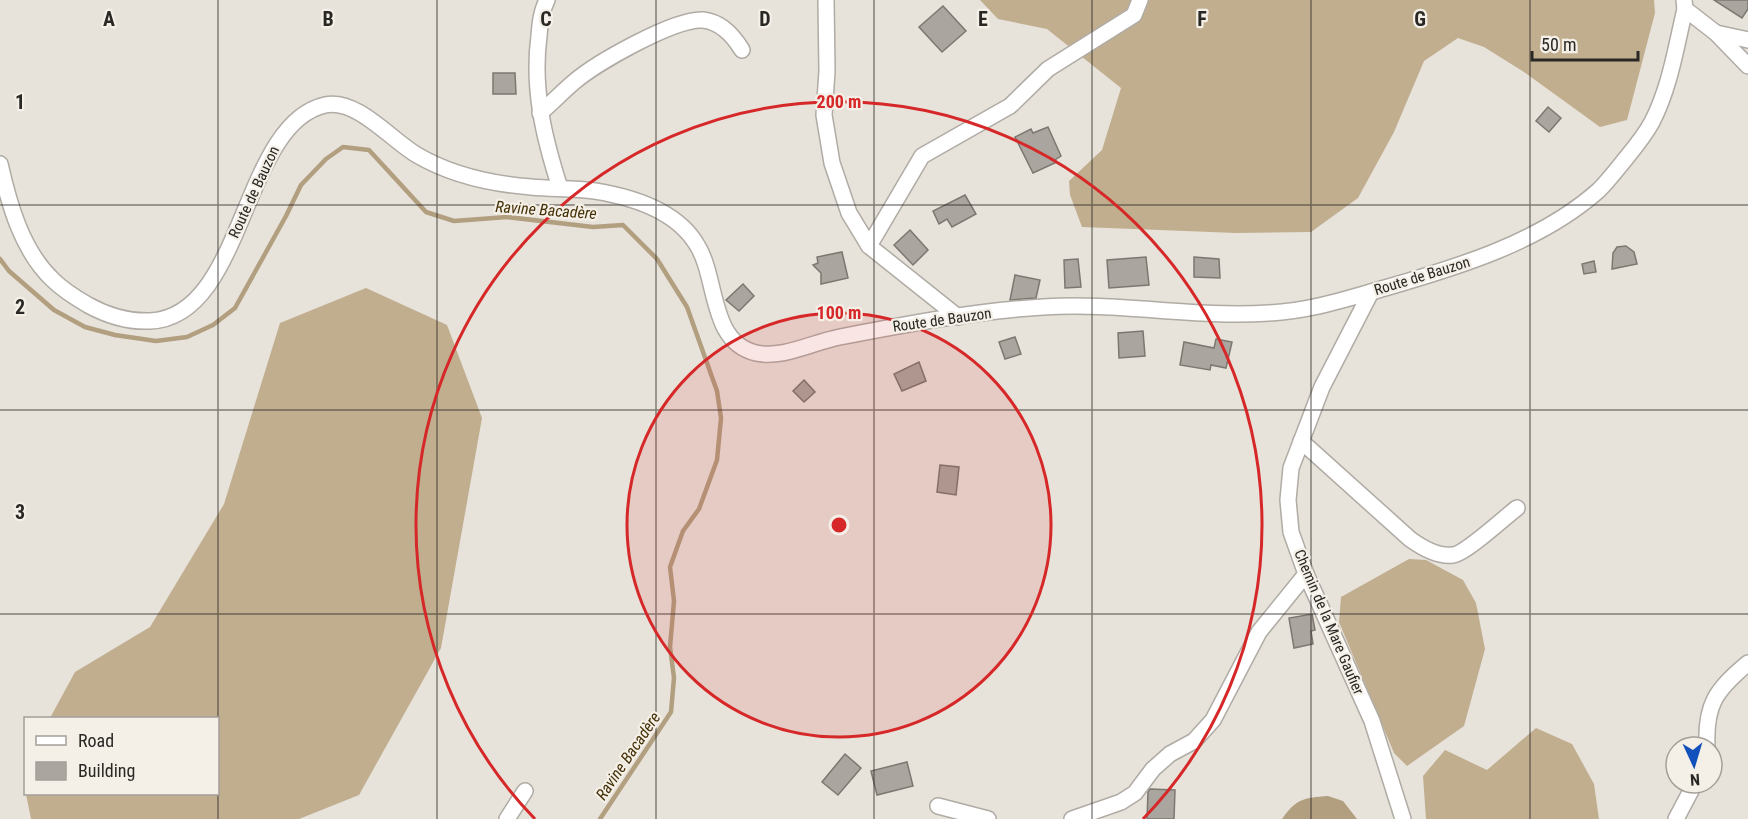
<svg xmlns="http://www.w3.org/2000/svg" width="1748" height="819" viewBox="0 0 1748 819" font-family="'Roboto Condensed',sans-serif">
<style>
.forest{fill:#c1ae8f}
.water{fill:#b29f80}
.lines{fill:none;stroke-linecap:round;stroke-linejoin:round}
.stream{stroke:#b29f80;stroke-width:4.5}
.building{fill:#aaa59e;stroke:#7c7871;stroke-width:1.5}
.minor-casing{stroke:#b0aba4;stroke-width:18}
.minor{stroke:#fff;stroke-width:15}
.grid{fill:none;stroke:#292825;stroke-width:1.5;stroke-opacity:0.55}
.ring{fill:none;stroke:#d62828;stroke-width:3}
.labels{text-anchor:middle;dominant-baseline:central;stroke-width:4.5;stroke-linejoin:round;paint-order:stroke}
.street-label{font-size:15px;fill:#292825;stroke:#f4efe7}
.water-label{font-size:16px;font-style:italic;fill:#443006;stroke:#f4efe7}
.grid-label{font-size:20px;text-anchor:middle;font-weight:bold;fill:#292825;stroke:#f4efe7;stroke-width:4.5;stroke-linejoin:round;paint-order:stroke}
.centre{fill:#d62828;stroke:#f4efe7;stroke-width:3}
.ring-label{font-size:18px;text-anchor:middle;font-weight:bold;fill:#d62828;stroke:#f4efe7;stroke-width:4.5;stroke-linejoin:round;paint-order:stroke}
</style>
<rect width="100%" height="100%" fill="#e7e2da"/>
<g class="forest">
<path d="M980,0H1654L1655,13L1627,120L1600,127L1524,72L1484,47L1458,38L1424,61L1394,132L1358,198L1311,232L1236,233L1082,227L1070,195L1069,181L1102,150L1121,88L1047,29L998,19Z"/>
<path d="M366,288L447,325L482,418L441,648L359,795L299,819H31L26,794H218V718H50L75,672L150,627L224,504L280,323Z"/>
<path d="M1409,559L1426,560L1463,580L1476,603L1485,649L1464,726L1407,766L1394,753L1339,622L1341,597Z"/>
<path d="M1536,728L1572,744L1594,784L1599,819H1426L1423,776L1445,750L1487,770Z"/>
</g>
<path class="water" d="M1328,796L1343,801L1357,819H1282C1297,798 1304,798 1328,796Z"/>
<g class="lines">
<path class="stream" d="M0,259L9,271L54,310L85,327L115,335L156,341L187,337L213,325L235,308L286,216L301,185L326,159L343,147L369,150L426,212L454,221L507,217L593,227L623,225L657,259L687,307L717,391L721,418L717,460L699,509L683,531L670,567L674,601L670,647L674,678L671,712L600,819"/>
</g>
<g class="building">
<path d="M1714,0H1748V9L1742,18Z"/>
<path d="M943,6L966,31L942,52L919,27Z"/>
<path d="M493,73H515L516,94H493Z"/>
<path d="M1548,107L1561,118L1549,132L1536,121Z"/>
<path d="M1048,127L1061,156L1055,160L1057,162L1033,173L1015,137L1031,129L1033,133Z"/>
<path d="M965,195L976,214L952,227L947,219L939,224L933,211Z"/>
<path d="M910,230L928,250L913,265L894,245Z"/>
<path d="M1626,246L1634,252L1637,264L1612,269L1613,253L1617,247Z"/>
<path d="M842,252L848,278L821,284V273L813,265L818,263L817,257Z"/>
<path d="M1146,257L1149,285L1109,288L1107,260Z"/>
<path d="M1194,257L1219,259L1220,278L1194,277Z"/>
<path d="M1078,259L1081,287L1065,288L1064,260Z"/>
<path d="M1594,261L1596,272L1584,274L1582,264Z"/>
<path d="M1015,275L1040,280L1036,298L1010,300Z"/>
<path d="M743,284L754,296L739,311L726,300Z"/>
<path d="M1143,331L1145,356L1119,358L1118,333Z"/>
<path d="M1015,337L1021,354L1005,359L999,342Z"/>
<path d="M1216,339L1232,342L1226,368L1211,365L1210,370L1180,365L1184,342L1214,348Z"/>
<path d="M919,362L926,381L902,391L894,374Z"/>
<path d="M804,380L815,392L804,402L793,391Z"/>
<path d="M940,465L959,467L956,495L937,492Z"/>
<path d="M1312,614L1315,630L1311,631L1313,644L1294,648L1289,618Z"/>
<path d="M845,754L861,768L838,795L822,782Z"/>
<path d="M907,762L913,786L877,795L871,771Z"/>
<path d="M1150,789L1175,790L1174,819H1147L1148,792Z"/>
</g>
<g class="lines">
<g class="minor-casing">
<g id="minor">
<path d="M547,0C541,12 540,23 539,36C532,89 544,138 560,188"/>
<path d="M826,0L827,71L824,115L832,163L849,213L869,246L958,317"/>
<path d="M1685,9L1716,33L1748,66"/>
<path d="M1716,33L1748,40"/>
<path d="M540,113C552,103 562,92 574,82C596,63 675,18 703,20C721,22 733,35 742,50"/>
<path d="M0,164C9,204 22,251 53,280C63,290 76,298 88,305C108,316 128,322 150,321C245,317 241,124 325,105C357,98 391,140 417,155C451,175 492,184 531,187C552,189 574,188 595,191C632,197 677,211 697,245C718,278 709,342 756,353C783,359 813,342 840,337C907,324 975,311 1043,307C1118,302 1194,318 1269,313C1310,311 1346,299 1385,288C1458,267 1541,242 1599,190C1609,180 1618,168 1627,157C1636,146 1645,135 1652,122C1670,87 1676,47 1685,9L1684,0"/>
<path d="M869,246L922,156L1010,106L1048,69L1134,15L1140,0"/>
<path d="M1371,292L1322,387L1291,468L1288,500L1291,532L1306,574L1372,721L1403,819"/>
<path d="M1301,441L1410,539C1421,547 1438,557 1453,555C1465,554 1505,517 1517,508"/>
<path d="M1707,747C1705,704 1716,690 1748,663"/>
<path d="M938,806L988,819"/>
<path d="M507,819L525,791"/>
<path d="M1072,819L1121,802L1135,793L1153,769L1170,754L1194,741L1213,720L1259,632L1306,574"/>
<path d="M1676,819L1695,783"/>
</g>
</g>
<use href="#minor" class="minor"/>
</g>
<path class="grid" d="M218,0V819M437,0V819M656,0V819M874,0V819M1092,0V819M1311,0V819M1530,0V819M0,205H1748M0,410H1748M0,614H1748"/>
<circle cx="839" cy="525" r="212" fill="#d62828" fill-opacity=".12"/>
<g class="ring">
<circle cx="839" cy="525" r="212"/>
<path d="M535 819A423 423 0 1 1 1143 819"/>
</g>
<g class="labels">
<g class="street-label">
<text transform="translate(254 192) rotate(-65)">Route de Bauzon</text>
<text transform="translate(1422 276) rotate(-17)">Route de Bauzon</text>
<text transform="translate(942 320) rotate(-8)">Route de Bauzon</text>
<text transform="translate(1329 622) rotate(67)">Chemin de la Mare Gaufier</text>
</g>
<g class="water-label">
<text transform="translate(546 210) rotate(4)">Ravine Bacadère</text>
<text transform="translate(628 756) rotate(-56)">Ravine Bacadère</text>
</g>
</g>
<g class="grid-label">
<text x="109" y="26">A</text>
<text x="328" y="26">B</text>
<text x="546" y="26">C</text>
<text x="765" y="26">D</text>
<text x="983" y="26">E</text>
<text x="1202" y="26">F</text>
<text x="1420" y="26">G</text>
<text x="20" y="109">1</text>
<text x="20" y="314">2</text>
<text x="20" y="519">3</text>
</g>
<circle cx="839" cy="525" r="9" class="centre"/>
<g class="ring-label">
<text x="839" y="108">200 m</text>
<text x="839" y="319">100 m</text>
</g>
<rect x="24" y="717" width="195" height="78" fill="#f4efe7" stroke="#a39f99" stroke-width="1.5"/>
<rect x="36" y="736" width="30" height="9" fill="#ffffff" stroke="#a39f99" stroke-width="1.5"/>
<text x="78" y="747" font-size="18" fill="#292825">Road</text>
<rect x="36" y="762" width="30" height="18" fill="#aaa59e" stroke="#a39f99" stroke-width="1.5"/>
<text x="78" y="777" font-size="18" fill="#292825">Building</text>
<g transform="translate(1694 765) rotate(176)"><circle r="28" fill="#f4efe7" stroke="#a39f99" stroke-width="1.5"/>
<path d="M0-4.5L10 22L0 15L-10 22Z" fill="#1250bb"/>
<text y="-9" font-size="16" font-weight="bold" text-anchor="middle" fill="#292825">N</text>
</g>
<path d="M1532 51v9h106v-9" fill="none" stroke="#292825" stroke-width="3"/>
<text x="1541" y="51" font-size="18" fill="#292825" stroke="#f4efe7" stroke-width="4.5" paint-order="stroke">50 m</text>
</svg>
